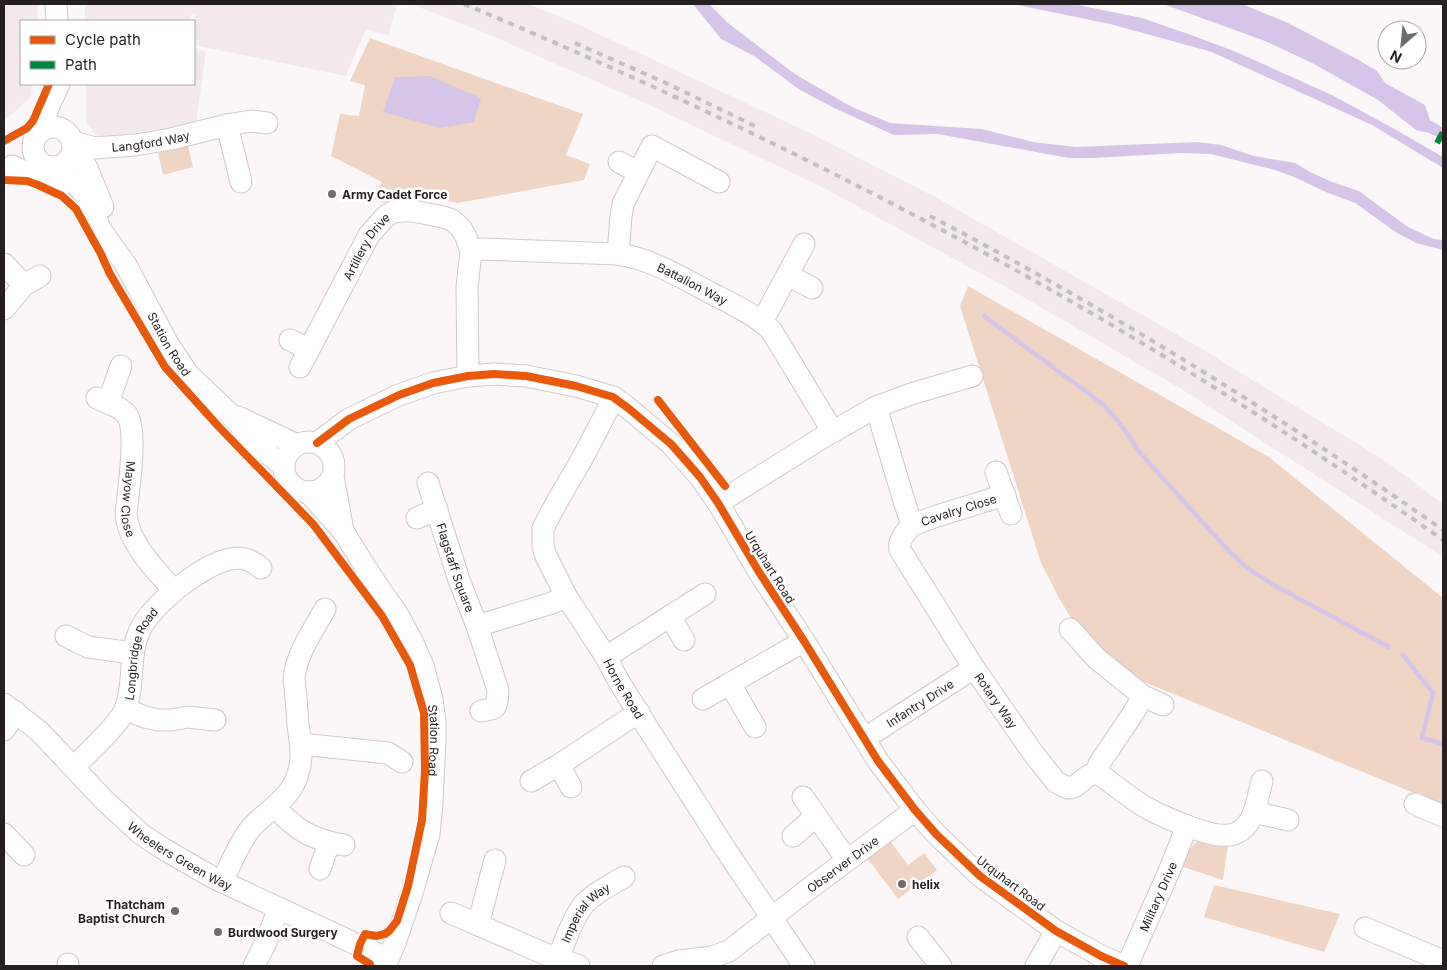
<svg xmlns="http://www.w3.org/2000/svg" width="1447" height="970" viewBox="0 0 1447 970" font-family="Inter,sans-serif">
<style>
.built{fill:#f3e8eb}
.green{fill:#f1d5c4}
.water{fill:#d6c5e9}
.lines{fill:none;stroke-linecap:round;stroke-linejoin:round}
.stream{stroke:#d6c5e9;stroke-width:4.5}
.minor-casing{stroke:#cfcacb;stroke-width:23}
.minor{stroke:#fefefe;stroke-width:21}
.rail{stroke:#c0c0c0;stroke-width:4;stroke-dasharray:6 6;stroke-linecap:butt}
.quiet{stroke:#00873e;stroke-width:6;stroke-dasharray:12 6;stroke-linecap:butt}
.cycleway-casing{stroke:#fff;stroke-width:11}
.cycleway{stroke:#e8590c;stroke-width:8}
.poi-dot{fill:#706b6c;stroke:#fff;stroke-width:2}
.labels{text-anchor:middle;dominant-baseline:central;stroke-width:5;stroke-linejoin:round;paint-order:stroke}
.street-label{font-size:12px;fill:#251f21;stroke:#fff}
.poi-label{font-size:12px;font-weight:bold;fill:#251f21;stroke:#fff;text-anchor:start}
</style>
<rect width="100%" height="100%" fill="#fbf7f8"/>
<g class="built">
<path d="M4,4H38L37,21H21V84H32L31,97L4,121Z"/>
<path d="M85,4H397L388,36L366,29L346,76L194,45V24L196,14L192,13L190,21H85Z"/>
<path d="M411,4H528L573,22L810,133L935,197L1192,343L1387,462L1443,504V557L1178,387L1013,291L820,186L645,103L490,35Z"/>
<path d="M194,47L206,52L196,123L99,138L86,123V84H194Z"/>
</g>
<g class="green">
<path d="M370,38L583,114L566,155L590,164L584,180L458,203L413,195L383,203L374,199L382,182L331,156L340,114L359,116L365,85L350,81Z"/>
<path d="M188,146L193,167L163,175L158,153Z"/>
<path d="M968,286L1269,457L1443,598V805L1132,677L1078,630L1059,598L1041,563L960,306Z"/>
<path d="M1202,840L1228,844L1223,880L1183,867C1187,856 1189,844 1202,840Z"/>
<path d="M890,841L908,865L924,853L937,870L898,899L867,858Z"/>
<path d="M1214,885L1340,914L1324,952L1204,917Z"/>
</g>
<g class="water">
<path d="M693,4H709L728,23L795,74L850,106L890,123L981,129L1033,142L1076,147L1197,142L1221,145L1254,156L1295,163L1310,172L1332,182L1359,191L1408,227L1434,239L1443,240V250L1416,243L1397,233L1355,203L1326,192L1294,177L1275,170L1211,154L1180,153L1094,158H1069L938,134L894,135L834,108L800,90L754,56L721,39Z"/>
<path d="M1012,4H1073L1142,18L1191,35L1234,51L1332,95L1398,131L1443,157V168L1372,125L1212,52L1110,24Z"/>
<path d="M1163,4H1242L1288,23L1357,59L1377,71L1385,83L1425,105L1430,120L1443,128V140L1429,133L1416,130L1378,100L1314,64L1265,41Z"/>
<path d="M430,76L481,98L474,122L440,128L383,112L395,77Z"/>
</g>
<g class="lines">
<g class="stream">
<path d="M984,316L1104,405L1122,426L1141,454L1227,549L1248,569L1279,588L1389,647"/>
<path d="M1403,655L1433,693L1422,738L1443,744"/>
</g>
<g class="minor-casing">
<g id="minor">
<path d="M56,4L57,21"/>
<path d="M227,125L251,121L267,123"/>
<circle cx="53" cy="147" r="20"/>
<path d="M41,130L49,106L59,84"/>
<path id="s1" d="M73,142L95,148L135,145L171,139L227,125L241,182"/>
<path d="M74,147L87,168L103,207"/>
<path d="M619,162L638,172"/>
<path d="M12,166L60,188"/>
<path id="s2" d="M53,167L73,180L86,196L95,214L100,229L126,265L168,344L188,374L228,412L260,447L283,466"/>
<path id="s3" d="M471,252L482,249L618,254C652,259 682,278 711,293C732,304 754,314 771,330L833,432"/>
<path d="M618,254L621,216L623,204L652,146L719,182"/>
<path d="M4,264L24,285"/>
<path d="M788,275L812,288"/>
<path d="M4,309L24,285L40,276"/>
<path d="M762,322L804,244"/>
<path d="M290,340L308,349"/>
<path id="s4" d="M300,367L369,235L385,217L393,212L403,211H413L443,217L452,220L461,228L466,237L471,252L467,287L468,376"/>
<path id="s5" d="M613,397L607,411L583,457L558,500L543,528V546L545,554L566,596L606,657L618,680L644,722L726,850L804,966"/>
<path id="s6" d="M97,398C107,403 120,406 127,415C138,431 128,493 126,514C128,543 156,570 174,591"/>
<path d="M108,403L121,366"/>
<path id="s7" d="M876,407L905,504L912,525C905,533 898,540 900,550L974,668L1033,753L1056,782L1068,788L1074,787L1088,776L1096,773L1102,776C1115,786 1128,796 1142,805C1158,815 1210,838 1228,835C1234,835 1241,831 1245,827C1256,816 1258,795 1262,781"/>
<path d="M238,417L297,445"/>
<circle cx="309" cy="467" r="25"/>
<path d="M317,443L349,419L399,395L433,383L468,376L494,374L526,376L576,386L613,397L628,408L671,444L700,477L718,503L759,572L804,641L878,761L915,810L936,834L980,876L1056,931L1101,956L1124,966"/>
<path d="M996,472L1011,514"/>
<path d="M333,476L343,531"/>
<path id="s8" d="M428,483L459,580L477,626L498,690L497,702L495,707L491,709L481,711"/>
<path id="s9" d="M309,493L343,531L373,579L398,615L412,641L423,666L432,699L435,721V740L432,804L429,834L412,893L395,943L385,966"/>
<path d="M718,503L825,436L876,407L911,394L972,376"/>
<path d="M417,518L437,509"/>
<path id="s10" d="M912,525L937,516L1005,495"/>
<path d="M670,616L684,640"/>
<path d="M477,626L552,603L566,596"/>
<path d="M1070,629L1096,658L1143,696L1163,705"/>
<path d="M66,636L88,647L133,653"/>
<path d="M606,657L705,594"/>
<path d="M730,684L755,727"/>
<path d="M703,699L804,641"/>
<path id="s11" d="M4,704L39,731L105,801L141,834L162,848L212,877L388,959"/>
<path d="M125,709L145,717L158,720H172L188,717L215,720"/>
<path d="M4,730L16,712"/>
<path id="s12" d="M865,738L974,668"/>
<path d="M301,744L388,753L402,762"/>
<path d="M559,765L571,787"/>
<path id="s13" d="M74,767C87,753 117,727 125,710C135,686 128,658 139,632C150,605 208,559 237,558C246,558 254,562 261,568"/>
<path d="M1096,773L1099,764L1134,712L1143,696"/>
<path d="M531,781L559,765L639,712"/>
<path d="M803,797L847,860"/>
<path d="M1415,804L1443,816"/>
<path d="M275,807C297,831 313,840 344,845"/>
<path d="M1254,812L1288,820"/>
<path d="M4,834L24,855"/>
<path d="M793,836L816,816"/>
<path d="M320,869L329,843"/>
<path d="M222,882C231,864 238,844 251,828C268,809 293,798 299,770C303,756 300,740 298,725C297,710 296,694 294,679C296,654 313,631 325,609"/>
<path d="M451,913L543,953L579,966"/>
<path d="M478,925L495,860"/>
<path d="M1365,928L1443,961"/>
<path d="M918,937L941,966"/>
<path id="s14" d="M558,958C565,941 573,918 584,904C595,892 611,885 624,877"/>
<path d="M68,964V966"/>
<path d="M254,966L266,942L279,908"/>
<path id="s15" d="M663,966L679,961L712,957L729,951L806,891L915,810"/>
<path d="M1036,966L1056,931"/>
<path id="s16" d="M1127,966L1170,869L1187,826"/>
</g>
</g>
<use href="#minor" class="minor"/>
<g class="rail">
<path d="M464,4C675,92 881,192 1079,306C1204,378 1325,457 1443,540"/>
<path d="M575,43L668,84L759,128"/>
<path d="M930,216C1108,309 1279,415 1443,530"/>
</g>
<path class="quiet" d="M1437,143L1443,132"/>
<g class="cycleway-casing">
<g id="cycleway">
<path d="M4,141L27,128L33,121L49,84"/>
<path d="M4,180L27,181L38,185L62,196L76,209L101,254L110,274L165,367L219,427L313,524L382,616L410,665L424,713L425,770L422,820L408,886L397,921L389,931L385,934L376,936L365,934L360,944L357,956L370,964V966"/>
<path d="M658,400L725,486"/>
<path d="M317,443L349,419L399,395L433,383L468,376L494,374L526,376L576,386L613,397L628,408L671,444L700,477L718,503L759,572L804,641L878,761L915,810L936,834L980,876L1056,931L1101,956L1124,966"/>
</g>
</g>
<use href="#cycleway" class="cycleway"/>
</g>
<g class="poi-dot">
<circle cx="332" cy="194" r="5"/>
<circle cx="902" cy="884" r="5"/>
<circle cx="175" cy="911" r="5"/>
<circle cx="218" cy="932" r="5"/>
</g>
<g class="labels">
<g class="street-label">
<text stroke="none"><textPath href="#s1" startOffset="79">Langford Way</textPath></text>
<text stroke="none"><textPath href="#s4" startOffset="138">Artillery Drive</textPath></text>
<text stroke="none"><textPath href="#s3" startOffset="228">Battalion Way</textPath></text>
<text stroke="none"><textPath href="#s2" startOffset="215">Station Road</textPath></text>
<text stroke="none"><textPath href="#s6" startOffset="120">Mayow Close</textPath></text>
<text stroke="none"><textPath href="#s10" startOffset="49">Cavalry Close</textPath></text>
<text stroke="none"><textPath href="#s8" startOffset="89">Flagstaff Square</textPath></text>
<text transform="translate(770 567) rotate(58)">Urquhart Road</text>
<text stroke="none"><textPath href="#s13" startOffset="136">Longbridge Road</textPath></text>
<text stroke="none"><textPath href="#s5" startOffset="331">Horne Road</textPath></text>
<text stroke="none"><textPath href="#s7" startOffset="331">Rotary Way</textPath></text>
<text stroke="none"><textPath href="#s12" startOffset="65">Infantry Drive</textPath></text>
<text stroke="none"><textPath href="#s9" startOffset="284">Station Road</textPath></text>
<text stroke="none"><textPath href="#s11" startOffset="234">Wheelers Green Way</textPath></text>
<text stroke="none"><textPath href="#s15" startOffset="211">Observer Drive</textPath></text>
<text transform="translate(1011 883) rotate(37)">Urquhart Road</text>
<text stroke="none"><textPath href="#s16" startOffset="76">Military Drive</textPath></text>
<text stroke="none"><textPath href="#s14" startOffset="54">Imperial Way</textPath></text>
</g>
<g class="poi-label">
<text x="342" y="194">Army Cadet Force</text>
<text x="912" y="884">helix</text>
<text x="165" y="904" text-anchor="end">Thatcham<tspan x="165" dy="14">Baptist Church</tspan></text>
<text x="228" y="932">Burdwood Surgery</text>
</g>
</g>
<rect width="1447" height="970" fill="none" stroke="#251f21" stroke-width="10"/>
<rect x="20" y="20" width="175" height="65" fill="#ffffff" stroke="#a8a5a6"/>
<rect x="30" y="36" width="25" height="8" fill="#e8590c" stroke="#a8a5a6"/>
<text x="65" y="45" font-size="15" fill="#251f21">Cycle path</text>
<rect x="30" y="61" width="25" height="8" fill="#00873e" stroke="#a8a5a6"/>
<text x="65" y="70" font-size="15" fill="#251f21">Path</text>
<g transform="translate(1402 45) rotate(207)"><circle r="24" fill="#ffffff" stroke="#a8a5a6"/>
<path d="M0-4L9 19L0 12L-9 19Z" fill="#706b6c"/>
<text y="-8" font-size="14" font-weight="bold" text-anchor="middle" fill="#251f21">N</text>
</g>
</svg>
